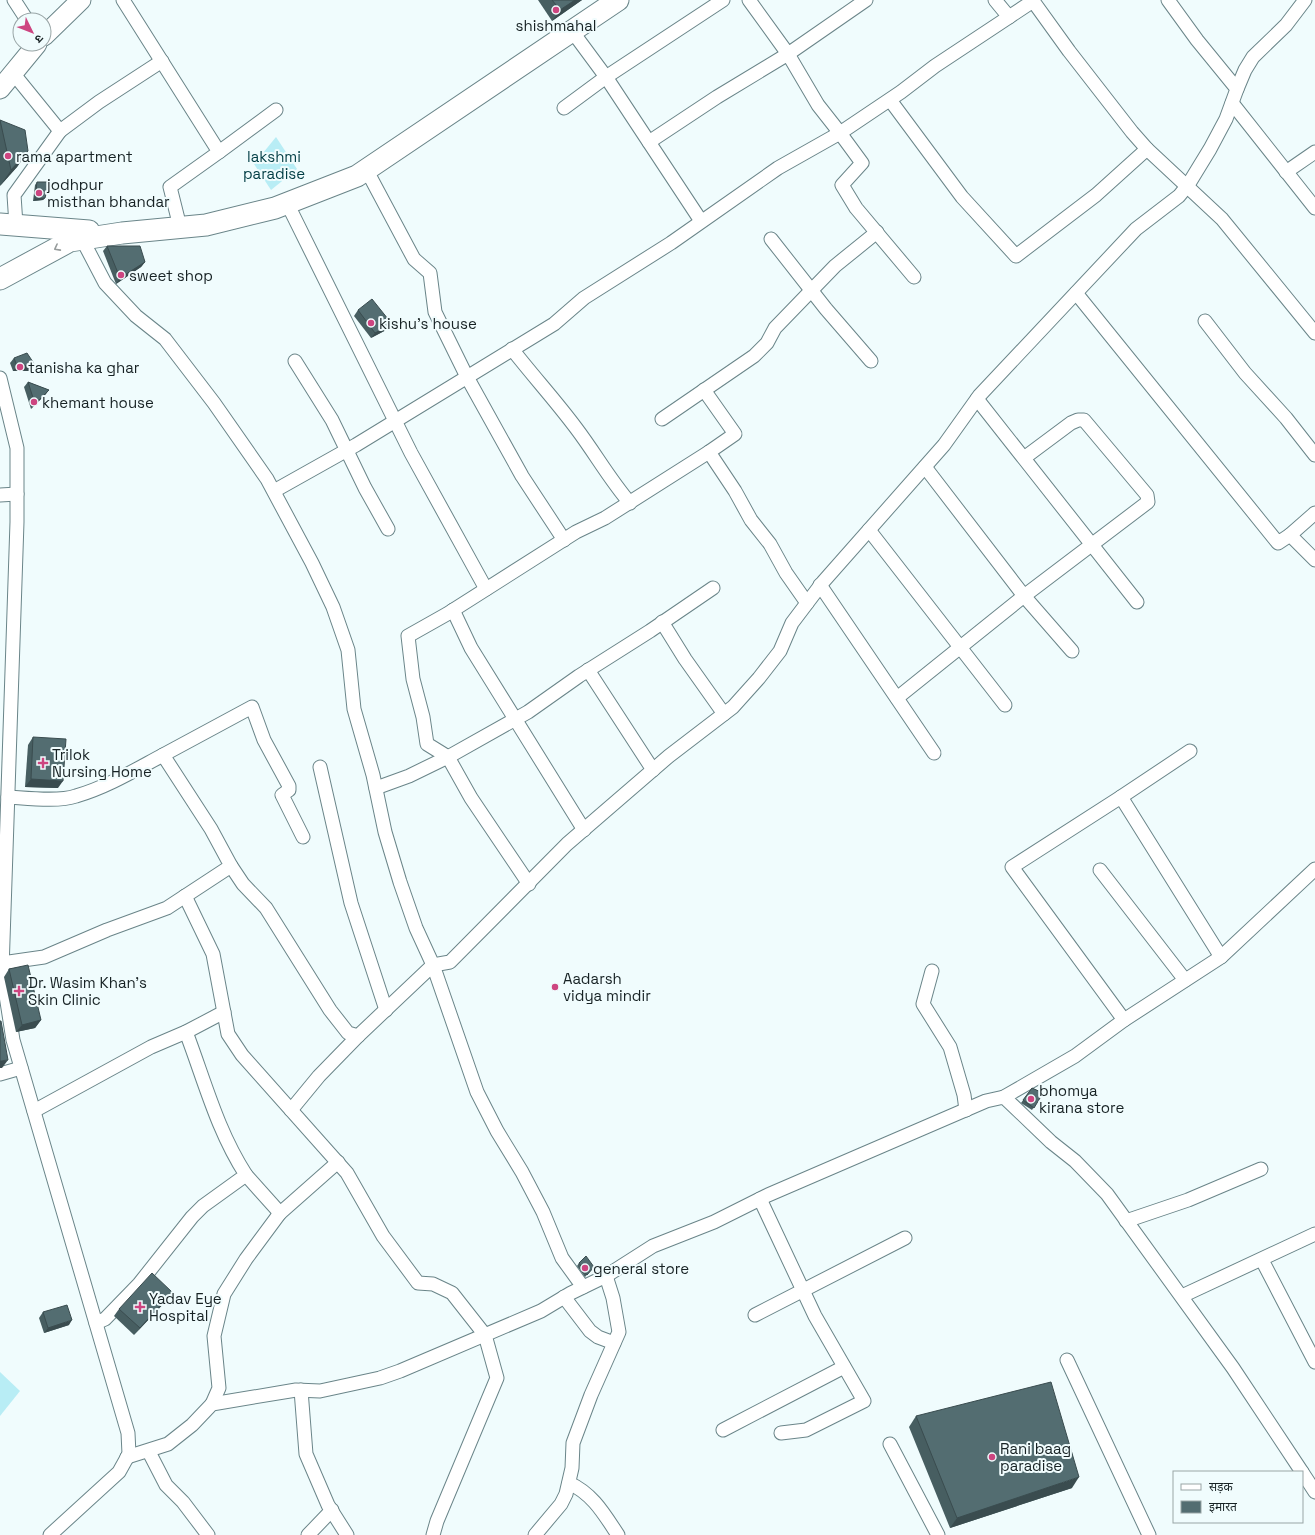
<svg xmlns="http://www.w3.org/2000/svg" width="1315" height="1535" viewBox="0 0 1315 1535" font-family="'Space Grotesk','Noto Sans Devanagari',sans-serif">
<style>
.green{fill:#b8edf5}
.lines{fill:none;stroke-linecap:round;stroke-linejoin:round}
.street-casing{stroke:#6a8589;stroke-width:15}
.secondary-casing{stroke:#6a8589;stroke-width:21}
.primary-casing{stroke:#6a8589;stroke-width:23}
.street{stroke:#fff;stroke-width:13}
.secondary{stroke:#fff;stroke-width:19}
.primary{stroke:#fff;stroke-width:21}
.wall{fill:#475e61}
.shaded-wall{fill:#3a4c4f}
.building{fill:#536d71;stroke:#3a4c4f}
.oneway{stroke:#979c9c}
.poi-dot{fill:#cd4580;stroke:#f0fcfd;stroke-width:1.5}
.labels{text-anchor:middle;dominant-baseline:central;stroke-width:4;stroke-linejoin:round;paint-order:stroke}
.poi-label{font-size:15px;fill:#172224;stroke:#f0fcfd;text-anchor:start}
.park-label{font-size:15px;fill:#003d44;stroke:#f0fcfd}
</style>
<rect width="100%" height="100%" fill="#f0fcfd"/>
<g class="green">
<path d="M276,137L297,169L271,190L254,164Z"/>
<path d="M0,1372L20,1391L0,1416Z"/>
</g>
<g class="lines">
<g class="street-casing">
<g id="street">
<path d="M14,0L27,20"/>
<path d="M123,0L219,152L170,187L180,227"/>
<path d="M749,0L788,54L866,0"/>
<path d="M1009,17L1033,1L1069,51L1132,132L1147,149L1222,219L1315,333"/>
<path d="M572,31L606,77L701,221"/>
<path d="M13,73L60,131L99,102L162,61"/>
<path d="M1237,89L1245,70L1253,57L1286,25L1305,0"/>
<path d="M890,100L962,197L1016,256L1096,195L1147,149"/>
<path d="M1232,103L1315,208"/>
<path d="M564,108L606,77L723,0"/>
<path d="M649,142L717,97L788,54L818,105L840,133L901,92L935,66L1009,17L995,0"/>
<path d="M219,152L276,110"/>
<path d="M366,169L414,259L430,273L435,312L467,377L522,476L564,540"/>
<path d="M1286,172L1315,152"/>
<path d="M287,203L411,453L486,589"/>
<path d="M16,225L14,195L60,131"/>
<path d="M82,239L105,283L136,316L165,339L214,403L267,479L312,563L333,607L348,650L354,709L373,775L385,832L400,882L416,928L433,965L450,962L567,844L669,756L733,707L759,678L780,651L792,623L823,582L944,445L979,396L1136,229L1179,196L1188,185L1210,149L1226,119L1237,89L1197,40L1168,0"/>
<path d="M771,239L826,309L871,361"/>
<path d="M1076,293L1278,543L1290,535"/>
<path d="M1205,321L1245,373L1286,418L1315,455"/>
<path d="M512,349C533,376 556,401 576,428C595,453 610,480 630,503"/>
<path d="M295,361L332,420L365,488L388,529"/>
<path d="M0,378L17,448V522L2,970L13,1040L128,1433L129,1454L119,1472L50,1535"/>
<path d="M704,390L735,434L709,452"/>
<path d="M977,399L1137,602"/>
<path d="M662,419L754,356L767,343L775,328L835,266L877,232"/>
<path d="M925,467L1024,596L1072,651"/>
<path d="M274,491L356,445L554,324L584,298L671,243L778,168L840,133L862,163L842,185L856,208L914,277"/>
<path d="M0,495L17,494"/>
<path d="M1315,513L1290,535L1315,560"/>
<path d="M869,530L1005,705"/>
<path d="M820,585L934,753"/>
<path d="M453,610L471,648L584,830"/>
<path d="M662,622L685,659L724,714"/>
<path d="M588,670L653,770"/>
<path d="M897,698L1024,596L1148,502L1147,495L1084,420H1078L1071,423L1024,458"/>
<path d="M163,755L252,707L264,740L289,786V790L282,795L303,837"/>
<path d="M320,767L351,903L386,1010"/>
<path d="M376,788L409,776L448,757L528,712L579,676L650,631L713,588"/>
<path d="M1121,797L1190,751"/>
<path d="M231,866L243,884L266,908L330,1010L348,1033L358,1036L433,965L477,1092L497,1131L522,1172L543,1212L562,1258L583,1287"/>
<path d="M1100,870L1185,980"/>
<path d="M529,884L471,798L448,757L427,744L423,717L413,679L408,636L447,614L576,532L605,518L709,452L735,491L751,520L770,544L786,573L807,603"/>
<path d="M185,896L213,954L228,1034L242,1055L347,1173L383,1236L418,1283L433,1284L452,1293L485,1335L497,1378L437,1521L433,1535"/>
<path d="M2,963L44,957L107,930L167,908L231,866L211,829L163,755C135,770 107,787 76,796C59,802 26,798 8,797"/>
<path d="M932,971L923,1004L950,1047L964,1095L966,1110"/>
<path d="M1124,1020L1012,867L1121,797L1221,957"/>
<path d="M0,1074L21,1068"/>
<path d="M1004,1097L1075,1056L1124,1020L1221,957L1315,869"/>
<path d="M291,1110L319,1076L358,1036"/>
<path d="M34,1111L151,1047L186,1032L224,1012"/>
<path d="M760,1199L815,1316L864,1401L806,1430L781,1433"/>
<path d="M278,1215L338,1162"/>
<path d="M1126,1221L1188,1200L1261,1169"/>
<path d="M1262,1260L1315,1362"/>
<path d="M1182,1296L1315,1234"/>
<path d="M564,1297L590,1331L598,1337L614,1343"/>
<path d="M755,1315L905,1238"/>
<path d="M96,1323L105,1319L139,1284L192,1217L203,1206L246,1175C217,1130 205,1082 186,1032"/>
<path d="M1067,1360L1149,1535"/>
<path d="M301,1390L306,1454L328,1505L347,1535"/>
<path d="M212,1404L219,1388L214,1336L224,1294L246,1259L280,1213L246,1175"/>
<path d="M723,1430L844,1367"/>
<path d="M890,1444L938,1535"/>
<path d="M149,1452L166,1485L183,1502L208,1535"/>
<path d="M127,1457L168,1444L192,1425L212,1404L296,1390L320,1391L380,1378L400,1371L541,1311L571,1293L606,1276L653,1246L714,1222L768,1195L986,1101L1004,1097L1051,1142L1075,1161L1107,1194L1233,1368L1302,1472"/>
<path d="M1302,1472L1315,1492"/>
<path d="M569,1483C593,1494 604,1514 618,1535"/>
<path d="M308,1535L332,1510"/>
<path d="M535,1535L561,1504L566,1494L572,1468L573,1443L591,1395L619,1332L613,1298L606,1276"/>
</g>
</g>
<g class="secondary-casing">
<g id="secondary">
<path d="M44,36L81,0"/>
<path d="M0,89L37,44"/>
</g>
</g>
<g class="primary-casing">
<g id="primary">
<path d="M0,224L89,231"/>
<path d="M0,279L70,241L122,233L206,225L275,208L357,176L618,0"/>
</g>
</g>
<use href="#street" class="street"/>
<use href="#secondary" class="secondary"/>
<use href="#primary" class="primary"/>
</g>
<g class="wall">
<path d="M538,0H582L552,21Z"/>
<path d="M0,120L28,151L17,167L0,186Z"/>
<path d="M37,182L45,198L43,200L33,201L35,185Z"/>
<path d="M107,246L145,262L141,267L116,284L103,251Z"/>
<path d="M358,310L392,324L388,329L371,338L354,316Z"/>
<path d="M14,358L31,371H13L10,363Z"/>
<path d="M28,382L49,390L45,395L31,409L24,387Z"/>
<path d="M33,737L58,788L25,787L28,745Z"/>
<path d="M9,969L41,1020L35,1028L16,1032L4,977Z"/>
<path d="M1032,1088L1043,1093L1032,1110L1021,1103Z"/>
<path d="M579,1263L594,1267L585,1277L577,1266Z"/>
<path d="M172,1292L167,1300L134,1335L114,1316L119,1309Z"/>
<path d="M43,1312L69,1325L44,1333L39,1318Z"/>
<path d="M916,1416L1072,1488L950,1528L909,1427Z"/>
</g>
<g class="shaded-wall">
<path d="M575,0H582L552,21L560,10Z"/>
<path d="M28,151L17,167L0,186L11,170Z"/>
<path d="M45,198L43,200L33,201L35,199Z"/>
<path d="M145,262L141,267L116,284L120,278Z"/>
<path d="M392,324L388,329L371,338L375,333Z"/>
<path d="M35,365L31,371H13L17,366Z"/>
<path d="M49,390L45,395L31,409L35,404Z"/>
<path d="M31,779L63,781L58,788L25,787Z"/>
<path d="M41,1020L35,1028L16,1032L22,1025Z"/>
<path d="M8,1060L2,1068H0V1061Z"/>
<path d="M172,1292L167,1300L134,1335L140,1328Z"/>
<path d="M72,1320L69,1325L44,1333L48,1328Z"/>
<path d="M1079,1477L1072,1488L950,1528L957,1518Z"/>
</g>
<g class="building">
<path d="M552,0H575L560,10Z"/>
<path d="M0,120L25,130L28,151L11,170Z"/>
<path d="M37,182H49L45,198L35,199Z"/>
<path d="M107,246H140L145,262L120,278Z"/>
<path d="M372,299L392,324L375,333L358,310Z"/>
<path d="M27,353L35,365L17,366L14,358Z"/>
<path d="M28,382L49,390L35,404Z"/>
<path d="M33,737L66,739L63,781L31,779Z"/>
<path d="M28,965L41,1020L22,1025L9,969Z"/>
<path d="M0,1021H1L8,1060L0,1061Z"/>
<path d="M1032,1088L1043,1093L1034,1108L1023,1100Z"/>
<path d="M586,1256L594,1267L587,1275L579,1263Z"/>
<path d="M152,1273L172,1292L140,1328L119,1309Z"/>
<path d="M67,1305L72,1320L48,1328L43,1312Z"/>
<path d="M1051,1382L1079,1477L957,1518L916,1416Z"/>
</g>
<defs><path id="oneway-chevron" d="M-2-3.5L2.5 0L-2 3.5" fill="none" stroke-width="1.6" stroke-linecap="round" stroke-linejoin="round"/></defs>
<use class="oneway" href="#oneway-chevron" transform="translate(57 248) rotate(152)"/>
<g class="poi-dot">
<circle cx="556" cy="10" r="4"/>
<circle cx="8" cy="156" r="4"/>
<circle cx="39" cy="193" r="4"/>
<circle cx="121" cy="275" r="4"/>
<circle cx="371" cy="323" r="4"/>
<circle cx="20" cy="367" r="4"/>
<circle cx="34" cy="402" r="4"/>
<path d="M41 757h4v4h4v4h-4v4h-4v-4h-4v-4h4z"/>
<circle cx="555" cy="987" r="4"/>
<path d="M17 985h4v4h4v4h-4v4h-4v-4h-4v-4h4z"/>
<circle cx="1031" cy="1099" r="4"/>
<circle cx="585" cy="1268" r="4"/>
<path d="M138 1301h4v4h4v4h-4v4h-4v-4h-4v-4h4z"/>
<circle cx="992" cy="1457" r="4"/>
</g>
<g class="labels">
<g class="poi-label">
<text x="556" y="25" text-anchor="middle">shishmahal</text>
<text x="16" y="156">rama apartment</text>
<text x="47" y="184">jodhpur<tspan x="47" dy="17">misthan bhandar</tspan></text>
<text x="129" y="275">sweet shop</text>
<text x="379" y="323">kishu's house</text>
<text x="28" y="367">tanisha ka ghar</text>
<text x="42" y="402">khemant house</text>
<text x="52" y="754">Trilok<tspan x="52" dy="17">Nursing Home</tspan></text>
<text x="563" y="978">Aadarsh<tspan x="563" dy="17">vidya mindir</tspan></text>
<text x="28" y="982">Dr. Wasim Khan's<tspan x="28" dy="17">Skin Clinic</tspan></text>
<text x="1039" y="1090">bhomya<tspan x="1039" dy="17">kirana store</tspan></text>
<text x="593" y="1268">general store</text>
<text x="149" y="1298">Yadav Eye<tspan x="149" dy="17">Hospital</tspan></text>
<text x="1000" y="1448">Rani baag<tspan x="1000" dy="17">paradise</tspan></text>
</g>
<g class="park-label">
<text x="274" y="156">lakshmi<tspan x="274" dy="17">paradise</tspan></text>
</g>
</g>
<rect x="1173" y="1471" width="130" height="52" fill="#f0fcfd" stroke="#99a5a6"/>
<rect x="1181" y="1484" width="20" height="6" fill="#ffffff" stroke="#99a5a6"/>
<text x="1209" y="1491" font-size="12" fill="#172224">सड़क</text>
<rect x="1181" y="1501" width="20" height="12" fill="#536d71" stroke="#99a5a6"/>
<text x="1209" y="1511" font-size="12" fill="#172224">इमारत</text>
<g transform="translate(32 32) rotate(133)"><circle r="19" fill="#f0fcfd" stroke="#99a5a6"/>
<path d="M0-3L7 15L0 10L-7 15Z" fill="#cd4580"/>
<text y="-6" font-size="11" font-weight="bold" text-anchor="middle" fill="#172224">उ</text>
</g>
</svg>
